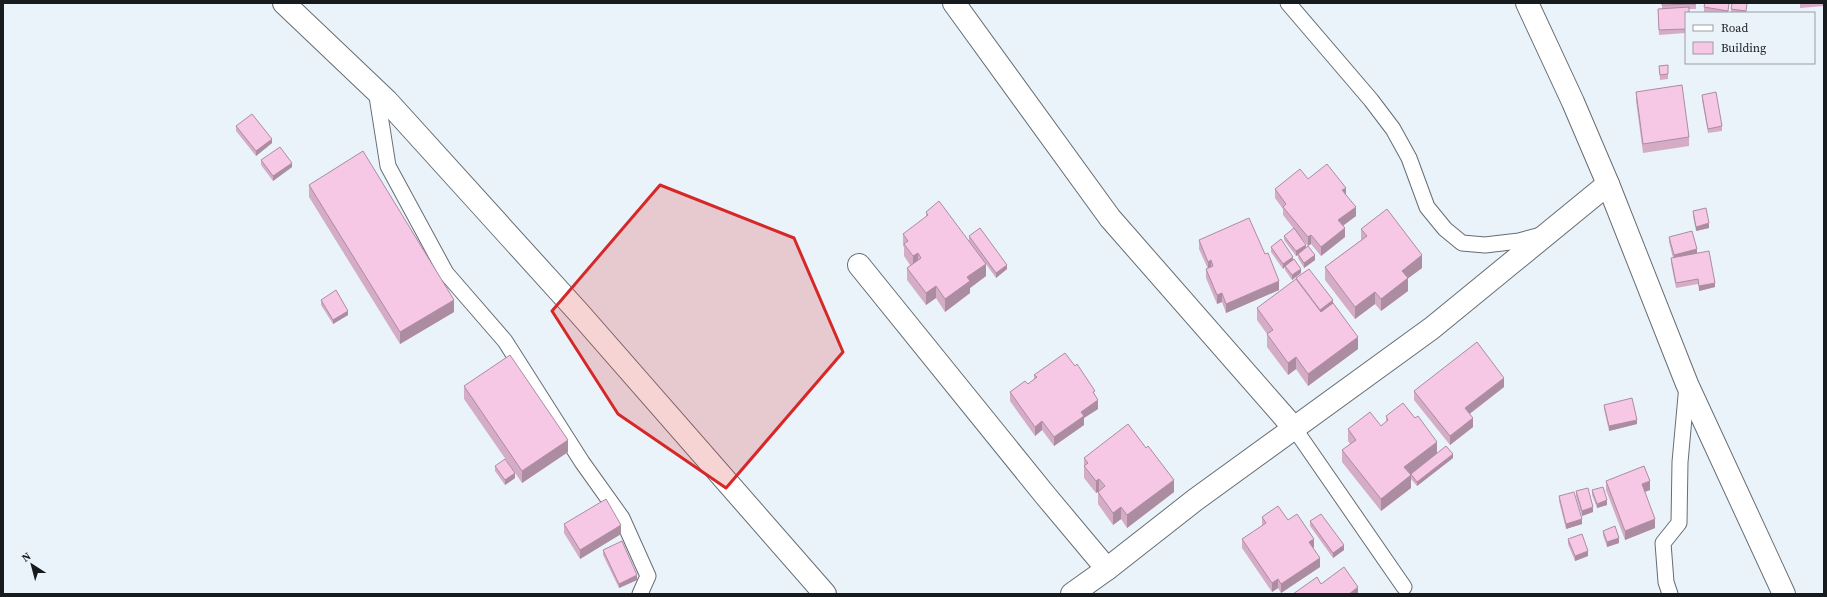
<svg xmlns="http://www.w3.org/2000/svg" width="1827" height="597" viewBox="0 0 1827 597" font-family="'Source Serif 4',serif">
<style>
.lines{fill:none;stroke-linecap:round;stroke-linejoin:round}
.service-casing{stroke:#666d73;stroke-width:17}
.minor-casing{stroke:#666d73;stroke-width:24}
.service{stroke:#fff;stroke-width:15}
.minor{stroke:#fff;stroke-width:22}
.wall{fill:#d4acc6;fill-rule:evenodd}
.shaded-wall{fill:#ac8ca1}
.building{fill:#f6c8e6;stroke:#ac8ca1}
.marked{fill:#d62828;fill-opacity:0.2;stroke:#d62828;stroke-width:3;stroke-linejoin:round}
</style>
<rect width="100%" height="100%" fill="#ebf3fa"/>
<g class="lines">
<g class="service-casing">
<g id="service">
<path d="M1288,3L1371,100L1393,129L1409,158L1427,207L1445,229L1462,243L1485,245L1519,241L1541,235"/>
<path d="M376,90L388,166L446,273L505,341L582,462L622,518L648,576L640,594"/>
<path d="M1294,428L1404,587"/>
<path d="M1670,594L1666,582L1663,543L1679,523L1680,462L1687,385"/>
</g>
</g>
<g class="minor-casing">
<g id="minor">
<path d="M284,3L387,101L580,314L825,594"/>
<path d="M954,3L1110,218L1294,428"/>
<path d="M1527,3L1573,102L1608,184L1687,384L1784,594"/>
<path d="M859,265L1045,495L1107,569"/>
<path d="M1072,594L1107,569L1195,500L1432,328L1608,184"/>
</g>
</g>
<use href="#service" class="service"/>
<use href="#minor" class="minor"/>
</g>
<g class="wall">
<path d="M1662,3H1696V9H1689L1686,13V33L1659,35L1658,9H1662Z"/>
<path d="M1729,3L1728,13H1710L1704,12V7Z"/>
<path d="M1747,3L1746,13H1731V9Z"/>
<path d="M1800,3H1824V6L1800,8Z"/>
<path d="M1668,65V79L1660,80L1659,66Z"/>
<path d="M1636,92L1689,137V146L1643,153L1636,101Z"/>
<path d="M1702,95L1722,126V131L1708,133L1702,100Z"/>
<path d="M236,126L272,143L256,156L236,131Z"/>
<path d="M261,160L292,167L273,181L261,165Z"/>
<path d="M1308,179L1346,195L1356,216L1343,226L1345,237L1321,256L1311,244L1308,246L1315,260L1304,268L1298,258V255L1296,256L1284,240V236L1294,229L1283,215V209L1275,198V189ZM1296,232L1308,246L1306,248Z"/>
<path d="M309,185L454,312L400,344L309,197Z"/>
<path d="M1693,211L1709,228L1696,231L1693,216Z"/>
<path d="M926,212L969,241V236L1007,269L996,278L986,264V276L970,288V293L945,312L936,298L926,305L907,280V268L910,265L904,256V247L903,246V234L926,217Z"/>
<path d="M1361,229L1422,268L1408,278V291L1381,311L1375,304L1355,319L1325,280V267L1361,240Z"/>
<path d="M1669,237L1697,254L1715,287L1699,291L1698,284L1676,288L1671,263V258H1673L1669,242Z"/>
<path d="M1199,240L1279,290L1226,313L1222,302L1217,304L1206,278V269H1208L1199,249Z"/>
<path d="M1271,247L1293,260L1301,273L1292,280L1285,270V267L1283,269L1271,252Z"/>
<path d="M321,300L348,315L333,324L321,305Z"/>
<path d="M1333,303L1358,349L1308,386L1296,369L1288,375L1267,347V334L1257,320V308Z"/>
<path d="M1075,366L1095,395L1098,409L1084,418V425L1054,446L1042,430L1035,436L1010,401V392L1028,384L1034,379V375Z"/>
<path d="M464,386L568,452L522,483L464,399Z"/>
<path d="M1504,387L1470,414L1473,427L1450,445L1414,400V391Z"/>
<path d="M1604,405L1637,424L1609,431L1604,409Z"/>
<path d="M1386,416L1437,453L1453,458L1417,486L1411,479V488L1381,511L1342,462V450L1350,444L1348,441V429L1381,426L1386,422Z"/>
<path d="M1084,458L1174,492L1127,528L1121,519L1113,525L1098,504V492L1096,493L1084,478Z"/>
<path d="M495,466L515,478L505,485L495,471Z"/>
<path d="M1606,481L1650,490L1644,492L1655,528L1625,540L1606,490Z"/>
<path d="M1592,490L1607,505L1597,508L1592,495Z"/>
<path d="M1576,491L1593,512L1582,516L1576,496Z"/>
<path d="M1559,496L1582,524L1566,529L1559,501Z"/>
<path d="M1262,517L1288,520L1314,547L1313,548L1320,567L1281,593L1278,588L1272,592L1242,548V539L1262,526Z"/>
<path d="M1310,521L1344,550L1333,558L1310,526Z"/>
<path d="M564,524L621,534L580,559L564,533Z"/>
<path d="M1603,531L1619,543L1607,547L1603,535Z"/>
<path d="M1568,539L1588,556L1575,561L1568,544Z"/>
<path d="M603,550L637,580L619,588L603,555Z"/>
</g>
<g class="shaded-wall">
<path d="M272,139V143L256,156V151Z"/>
<path d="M292,163V167L273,181V176Z"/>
<path d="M1346,188V197L1342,190Z"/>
<path d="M1356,207V216L1338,229V220Z"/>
<path d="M1709,223V228L1696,231V227Z"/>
<path d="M1345,228V237L1321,256V247Z"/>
<path d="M1311,235V244L1308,246V237Z"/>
<path d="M1306,245V250L1298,254V255L1296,256V251Z"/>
<path d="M1697,249V254L1674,260V255Z"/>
<path d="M918,253V265L913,269V256Z"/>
<path d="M1315,255V260L1304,268V263Z"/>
<path d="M1422,255V268L1402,283V271Z"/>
<path d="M1293,257V261L1285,266V267L1283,269V264Z"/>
<path d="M1211,260V269L1208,270V262Z"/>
<path d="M986,264V276L970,288V293L945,312V299L967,277Z"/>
<path d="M1007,265V269L996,278V273Z"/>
<path d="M1301,269V273L1292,280V275Z"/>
<path d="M1408,278V291L1381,311V299Z"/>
<path d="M1279,281V290L1226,313V304Z"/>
<path d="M1715,283V287L1699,291V286Z"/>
<path d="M936,286V298L926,305V293Z"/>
<path d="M1375,292V304L1355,319V307Z"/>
<path d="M1222,293V302L1217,304V295Z"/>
<path d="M454,300V312L400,344V332Z"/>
<path d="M1333,300V305L1320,315V310Z"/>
<path d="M348,311V315L333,324V320Z"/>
<path d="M1358,337V349L1308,386V374Z"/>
<path d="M1296,357V369L1288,375V363Z"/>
<path d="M1504,378V387L1465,417V408Z"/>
<path d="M1098,400V409L1084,418V425L1054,446V437L1081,412Z"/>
<path d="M1473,418V427L1450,445V436Z"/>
<path d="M1637,420V424L1609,431V426Z"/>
<path d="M1042,421V430L1035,436V427Z"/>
<path d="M568,440V452L522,483V471Z"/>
<path d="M1437,442V454L1404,479V467Z"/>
<path d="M1453,454V458L1417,486V482Z"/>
<path d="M515,473V478L505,485V480Z"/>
<path d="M1411,475V488L1381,511V499Z"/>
<path d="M1099,479V491L1096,493V481Z"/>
<path d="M1174,480V492L1127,528V515Z"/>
<path d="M1650,481V490L1642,493V484Z"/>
<path d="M1607,500V505L1597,508V504Z"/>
<path d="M1121,507V519L1113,525V513Z"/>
<path d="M1593,507V512L1582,516V511Z"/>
<path d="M1582,519V524L1566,529V524Z"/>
<path d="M1655,519V528L1625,540V531Z"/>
<path d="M621,525V534L580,559V550Z"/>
<path d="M1619,538V543L1607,547V542Z"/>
<path d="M1314,539V547L1309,551V542Z"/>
<path d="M1344,545V550L1333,558V553Z"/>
<path d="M1588,551V556L1575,561V556Z"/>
<path d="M1320,558V567L1281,593V584Z"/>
<path d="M637,575V580L619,588V584Z"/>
<path d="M1278,579V588L1272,592V583Z"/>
<path d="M1358,587V594H1349Z"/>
</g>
<g class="building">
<path d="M1662,3H1696V4L1662,5Z"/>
<path d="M1705,3H1729L1728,11L1704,7Z"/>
<path d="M1732,3H1747L1746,11L1731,9Z"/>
<path d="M1689,7V13H1686V29L1659,30L1658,9Z"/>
<path d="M1668,65V74L1660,75L1659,66Z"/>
<path d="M1682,85L1689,137L1643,144L1636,92Z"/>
<path d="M1716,92L1722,126L1708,129L1702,95Z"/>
<path d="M252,114L272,139L256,151L236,126Z"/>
<path d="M280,147L292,163L273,176L261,160Z"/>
<path d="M363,151L454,300L400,332L309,185Z"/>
<path d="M1327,164L1346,188L1342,190L1356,207L1338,220L1345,228L1321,247L1311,235L1308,237L1283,207L1286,204L1275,189L1300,169L1308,179Z"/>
<path d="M939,201L986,264L967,277L970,281L945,299L936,286L926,293L907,268L921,258L918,253L913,256L904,244L908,241L903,234L928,215L926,212Z"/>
<path d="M1706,208L1709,223L1696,227L1693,211Z"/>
<path d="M1387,209L1422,255L1402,271L1408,278L1381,299L1375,292L1355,307L1325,267L1367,236L1361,229Z"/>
<path d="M1249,218L1265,254L1268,253L1279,281L1226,304L1222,293L1217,295L1206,269L1213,266L1211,260L1208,262L1199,240Z"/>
<path d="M980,228L1007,265L996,273L969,236Z"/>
<path d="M1294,228L1306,245L1296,251L1284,236Z"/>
<path d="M1692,231L1697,249L1674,255L1669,237Z"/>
<path d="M1281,239L1293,257L1283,264L1271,247Z"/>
<path d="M1308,246L1315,255L1304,263L1298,254Z"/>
<path d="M1709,251L1715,283L1699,286L1698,279L1676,283L1671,258Z"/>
<path d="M1294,259L1301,269L1292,275L1285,266Z"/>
<path d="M1309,269L1333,300L1320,310L1296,278Z"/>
<path d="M1296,279L1321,312L1333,303L1358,337L1308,374L1296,357L1288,363L1267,334L1273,330L1257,308Z"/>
<path d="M336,290L348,311L333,320L321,300Z"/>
<path d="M1477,342L1504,378L1465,408L1473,418L1450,436L1414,391Z"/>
<path d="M1065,353L1075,366L1077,364L1095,391L1093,392L1098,400L1081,412L1084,416L1054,437L1042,421L1035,427L1010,392L1025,381L1028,384L1037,377L1034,375Z"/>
<path d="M510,355L568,440L522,471L464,386Z"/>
<path d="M1632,398L1637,420L1609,426L1604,405Z"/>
<path d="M1403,403L1415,418L1418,416L1437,442L1404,467L1411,475L1381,499L1342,450L1356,440L1348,429L1370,412L1381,426L1388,420L1386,416Z"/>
<path d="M1128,424L1146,448L1148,446L1174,480L1127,515L1121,507L1113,513L1098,492L1105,486L1099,479L1096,481L1084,466L1088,463L1084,458Z"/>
<path d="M1446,446L1453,454L1417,482L1411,474Z"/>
<path d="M505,459L515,473L505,480L495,466Z"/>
<path d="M1644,466L1650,481L1642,484L1655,519L1625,531L1606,481Z"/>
<path d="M1603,487L1607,500L1597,504L1592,490Z"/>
<path d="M1588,488L1593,507L1582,511L1576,491Z"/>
<path d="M1574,492L1582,519L1566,524L1559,496Z"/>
<path d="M606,499L621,525L580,550L564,524Z"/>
<path d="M1278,506L1288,520L1297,514L1314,539L1309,542L1320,558L1281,584L1278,579L1272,583L1242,539L1266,523L1262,517Z"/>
<path d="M1321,514L1344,545L1333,553L1310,521Z"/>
<path d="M1615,526L1619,538L1607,542L1603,531Z"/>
<path d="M1582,534L1588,551L1575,556L1568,539Z"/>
<path d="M622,541L637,575L619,584L603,550Z"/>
<path d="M1344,567L1358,587L1349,594H1293L1317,577L1321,584Z"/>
</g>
<path class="marked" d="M660,185L794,238L843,352L726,488L618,414L552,311Z"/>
<rect width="1827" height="597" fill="none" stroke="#181b1e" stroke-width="8"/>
<rect x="1685" y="12" width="130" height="52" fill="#ebf3fa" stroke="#979da2"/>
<rect x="1693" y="25" width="20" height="6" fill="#ffffff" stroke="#979da2"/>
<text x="1721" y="32" font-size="12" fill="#181b1e">Road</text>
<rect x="1693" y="42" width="20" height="12" fill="#f6c8e6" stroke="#979da2"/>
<text x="1721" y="52" font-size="12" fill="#181b1e">Building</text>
<g transform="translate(32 565) rotate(324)" stroke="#ebf3fa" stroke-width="3" paint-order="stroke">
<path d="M0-3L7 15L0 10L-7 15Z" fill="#181b1e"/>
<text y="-6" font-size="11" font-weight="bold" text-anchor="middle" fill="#181b1e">N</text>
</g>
</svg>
